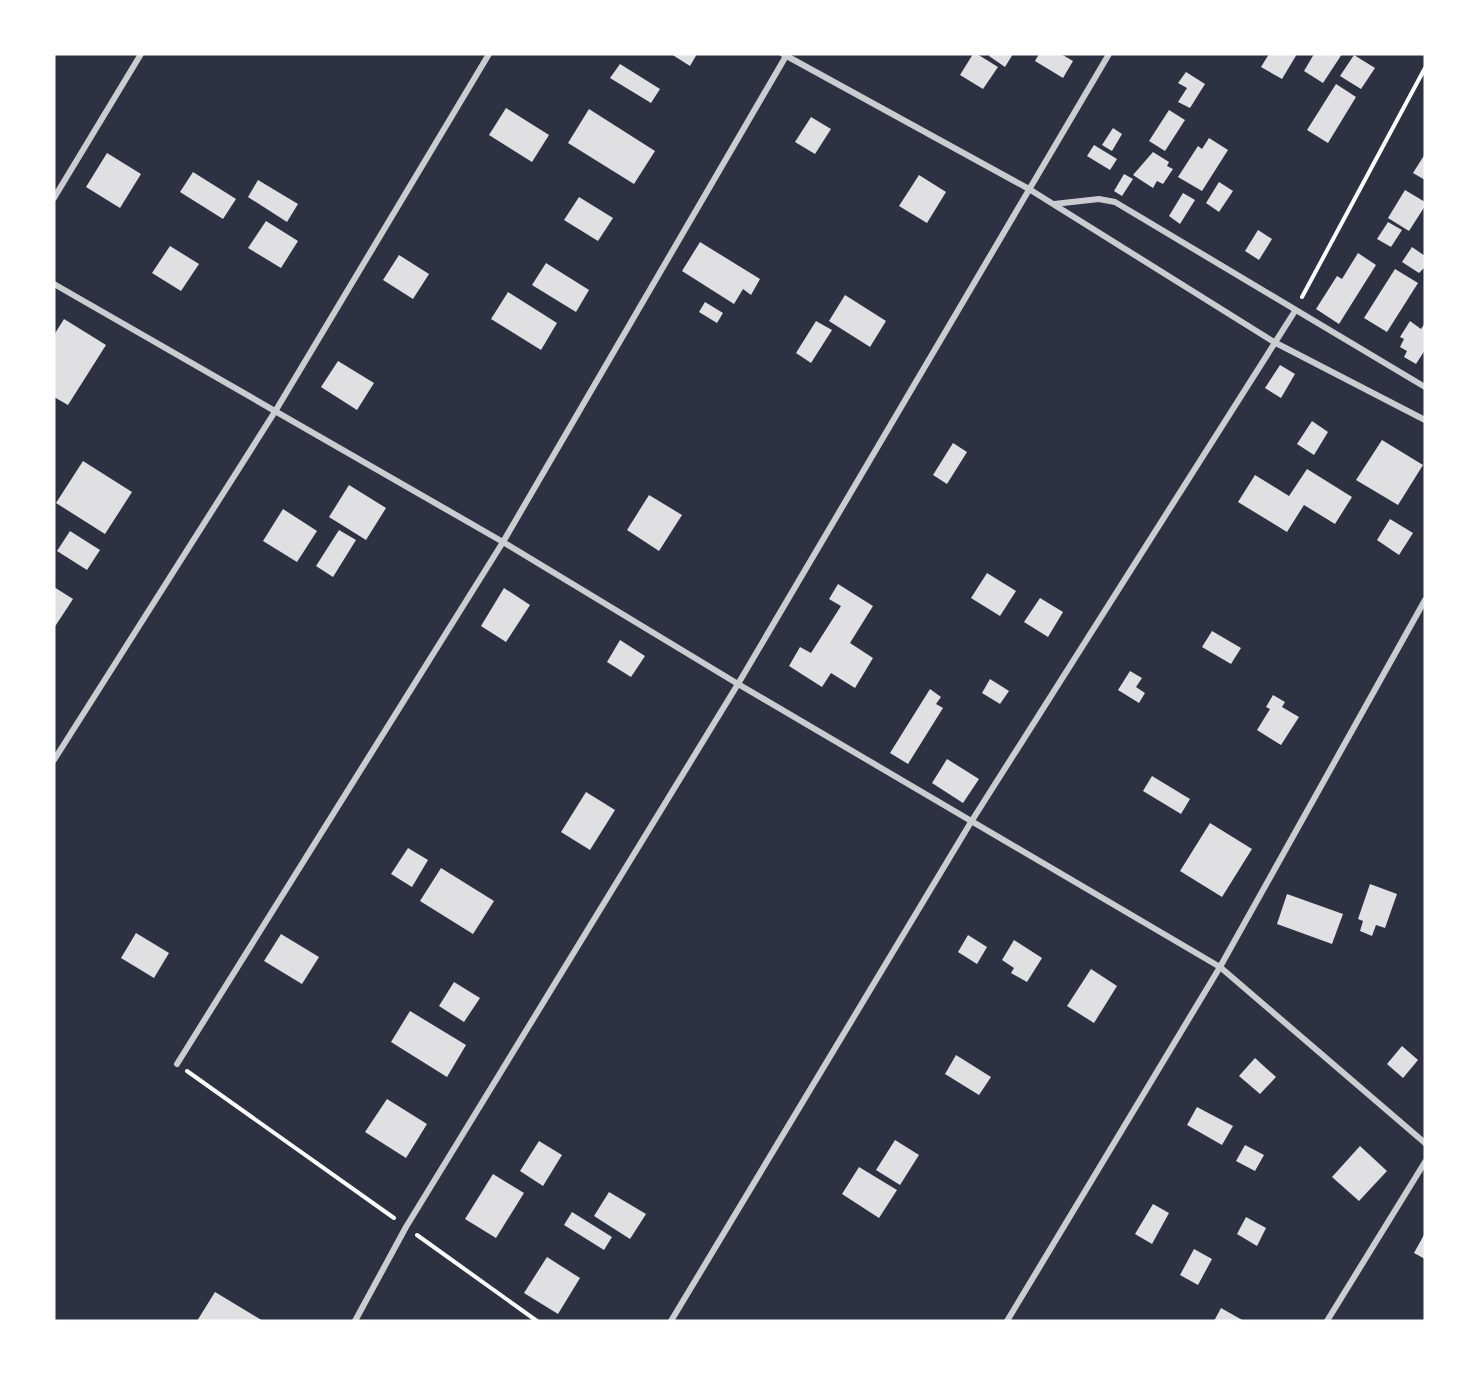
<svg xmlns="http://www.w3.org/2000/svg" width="1479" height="1375" viewBox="0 0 1479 1375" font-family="'Public Sans',sans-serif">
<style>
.building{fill:#e0e0e3}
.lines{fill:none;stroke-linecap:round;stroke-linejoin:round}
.path{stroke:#fff;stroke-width:4}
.minor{stroke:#caccd0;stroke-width:6}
</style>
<rect width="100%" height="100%" fill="#2d3142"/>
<g class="building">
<path d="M671,54H697L690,66Z"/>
<path d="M973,54H977L998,67L983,89L960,75Z"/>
<path d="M990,54H1013L1005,67L989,56Z"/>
<path d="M1039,54H1061L1073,61L1063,78L1035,61Z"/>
<path d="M1269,54H1297L1282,79L1261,67Z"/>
<path d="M1314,54H1342L1323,83L1304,71Z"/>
<path d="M1354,55L1375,68L1361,89L1340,76Z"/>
<path d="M620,64L660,89L651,103L610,78Z"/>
<path d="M1186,72L1205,84L1190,108L1178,102L1187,88L1178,83Z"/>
<path d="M1336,84L1356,97L1328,143L1307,130Z"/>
<path d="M506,108L549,135L532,162L489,135Z"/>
<path d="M589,109L655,151L634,184L568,143Z"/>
<path d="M1169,110L1185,120L1165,151L1149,141Z"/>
<path d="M811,117L831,129L815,154L795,142Z"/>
<path d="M1113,128L1122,134L1112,151L1102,145Z"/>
<path d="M1209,138L1228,150L1202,191L1178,177L1198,146L1202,149Z"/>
<path d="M1094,145L1117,159L1110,170L1087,156Z"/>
<path d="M1153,152L1169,162L1167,166L1173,169L1163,184L1157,181L1153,188L1133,175Z"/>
<path d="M107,153L141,174L120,208L86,187Z"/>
<path d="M1425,154V180L1413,173Z"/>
<path d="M193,172L236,199L223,219L180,192Z"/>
<path d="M1124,174L1133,179L1122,196L1114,191Z"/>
<path d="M919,175L946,192L927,223L899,206Z"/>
<path d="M258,180L298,204L287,222L248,197Z"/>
<path d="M1219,182L1233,191L1219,212L1206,203Z"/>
<path d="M1405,190L1425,202V206L1409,231L1388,218Z"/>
<path d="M1183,193L1195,200L1180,224L1169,216Z"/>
<path d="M579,197L613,218L598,241L564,220Z"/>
<path d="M266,221L298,241L281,268L248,248Z"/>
<path d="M1388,222L1402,230L1391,247L1377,239Z"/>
<path d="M1258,230L1272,239L1259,260L1245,251Z"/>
<path d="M700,242L760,279L751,295L743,289L734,304L682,271Z"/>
<path d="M170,246L199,264L181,291L152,273Z"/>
<path d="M1412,247L1425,256V267L1419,273L1402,262Z"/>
<path d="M1358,253L1376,265L1339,324L1316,309L1337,276L1342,279Z"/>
<path d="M399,255L429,274L413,299L383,280Z"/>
<path d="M546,263L589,290L576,312L532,285Z"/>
<path d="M1395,269L1418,283L1387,332L1364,318Z"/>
<path d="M508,292L557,323L541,350L491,319Z"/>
<path d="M845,295L886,321L870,347L829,321Z"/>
<path d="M705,302L723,313L717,323L699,312Z"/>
<path d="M64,319L106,345L68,405L54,397V335Z"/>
<path d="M816,321L832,330L811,363L796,353Z"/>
<path d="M1410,321L1421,329L1425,323V350L1416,364L1404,357L1407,351L1400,347L1404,339L1400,337Z"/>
<path d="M338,361L374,383L357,410L321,387Z"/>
<path d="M1280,365L1295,374L1281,398L1265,388Z"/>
<path d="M1312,421L1328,432L1314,455L1297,444Z"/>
<path d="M1382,440L1423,465L1398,505L1356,480Z"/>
<path d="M953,443L967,452L947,484L933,475Z"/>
<path d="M83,461L132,492L105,534L56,503Z"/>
<path d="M1307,469L1352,497L1335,524L1304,505L1287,532L1238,502L1255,475L1289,496Z"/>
<path d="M349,485L386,508L366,540L329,517Z"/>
<path d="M649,495L682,515L659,551L627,530Z"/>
<path d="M283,509L317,531L297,562L263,541Z"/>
<path d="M1390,519L1413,533L1399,555L1377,540Z"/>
<path d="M339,530L356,540L333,577L316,566Z"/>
<path d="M70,531L100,550L87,570L57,551Z"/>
<path d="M987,573L1016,591L1000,616L971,598Z"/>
<path d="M838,584L873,606L850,643L873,658L855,688L831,673L822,687L789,666L800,647L811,653L841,606L829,599Z"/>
<path d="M54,587L73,599L54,628Z"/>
<path d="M504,588L530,605L506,642L481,626Z"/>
<path d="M1040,598L1063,612L1048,637L1024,622Z"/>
<path d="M1212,631L1241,648L1231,664L1202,647Z"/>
<path d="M620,640L645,656L631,677L607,662Z"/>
<path d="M1130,671L1142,678L1136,687L1145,693L1139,703L1118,690Z"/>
<path d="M990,679L1009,691L1000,704L982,693Z"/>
<path d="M930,689L941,697L936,704L943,708L908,764L890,753Z"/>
<path d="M1273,695L1285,702L1282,707L1299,717L1281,745L1257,730L1270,709L1266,707Z"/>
<path d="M947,759L979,779L963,803L932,783Z"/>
<path d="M1152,776L1190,799L1181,814L1143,791Z"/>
<path d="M586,792L615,810L590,850L561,832Z"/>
<path d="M1210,823L1252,849L1222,897L1180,871Z"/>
<path d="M408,848L428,860L412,887L391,874Z"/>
<path d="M441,868L494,901L473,934L420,901Z"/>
<path d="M1370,884L1397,894L1385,928L1376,925L1372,936L1360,931L1363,921L1358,919Z"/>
<path d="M1287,894L1343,914L1332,944L1277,924Z"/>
<path d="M136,933L169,953L154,978L121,958Z"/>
<path d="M281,934L319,957L302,984L264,961Z"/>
<path d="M968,935L987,947L977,964L958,952Z"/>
<path d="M1014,940L1042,958L1027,982L1011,973L1014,968L1002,960Z"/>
<path d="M1091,969L1117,986L1094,1023L1067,1006Z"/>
<path d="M454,982L480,998L464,1022L439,1006Z"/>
<path d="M410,1011L466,1045L447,1077L391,1042Z"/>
<path d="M1402,1046L1418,1060L1403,1078L1387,1064Z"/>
<path d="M956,1055L991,1077L979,1095L945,1074Z"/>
<path d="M1255,1058L1276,1077L1260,1094L1239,1076Z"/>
<path d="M387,1099L427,1124L406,1158L365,1132Z"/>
<path d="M1197,1107L1233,1126L1222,1145L1187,1125Z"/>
<path d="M895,1140L919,1155L900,1185L876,1170Z"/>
<path d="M539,1141L562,1155L543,1186L520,1171Z"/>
<path d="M1245,1145L1264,1155L1255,1171L1236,1161Z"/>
<path d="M1360,1146L1387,1171L1359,1201L1332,1177Z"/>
<path d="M859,1167L897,1190L879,1218L842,1194Z"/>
<path d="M493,1174L524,1193L496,1238L465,1219Z"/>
<path d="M609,1192L646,1214L630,1239L594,1216Z"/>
<path d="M1153,1204L1169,1213L1152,1244L1135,1234Z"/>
<path d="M572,1212L612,1237L604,1250L564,1225Z"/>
<path d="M1246,1217L1266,1228L1257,1246L1237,1234Z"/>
<path d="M1425,1233V1259L1414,1253Z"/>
<path d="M1194,1249L1212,1259L1198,1285L1180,1275Z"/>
<path d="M547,1257L580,1278L558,1314L524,1293Z"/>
<path d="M215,1292L263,1321H197Z"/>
<path d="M1221,1308L1244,1321H1214Z"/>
</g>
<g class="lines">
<g class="path">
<path d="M1302,297L1425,68"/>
<path d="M187,1071L394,1218"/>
<path d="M417,1235L537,1321"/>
</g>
<g class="minor">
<path d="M783,54L1029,189L1274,342L1425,420"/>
<path d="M54,198L141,54"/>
<path d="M1054,204L1099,199L1115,202L1425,387"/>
<path d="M54,284L503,542L738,684L1220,967L1425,1143"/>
<path d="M54,760L276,410L489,54"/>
<path d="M177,1064L503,542L786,56"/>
<path d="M355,1321L406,1227L738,684L1109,54"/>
<path d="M671,1321L971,822L1295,311"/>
<path d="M1007,1321L1220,967L1425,600"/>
<path d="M1327,1321L1425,1162"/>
</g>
</g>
<rect width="1479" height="1375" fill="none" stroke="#ffffff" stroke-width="111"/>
</svg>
